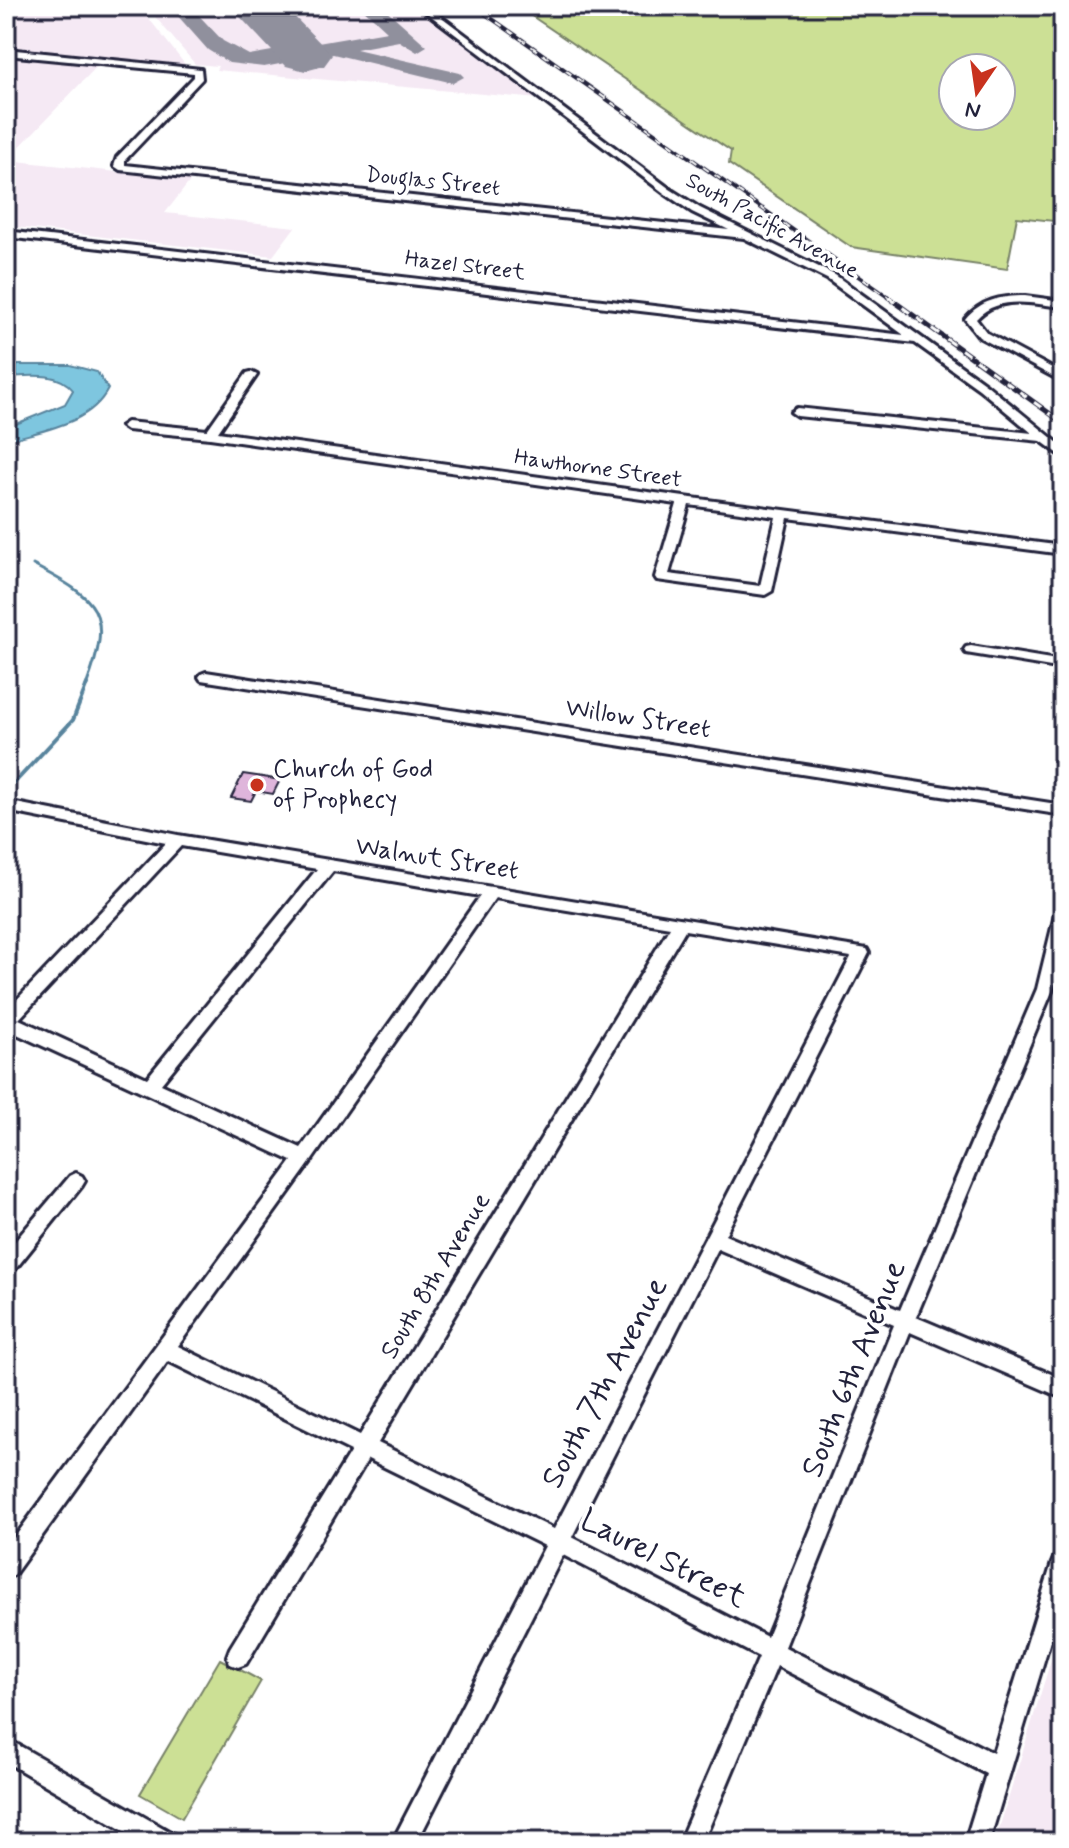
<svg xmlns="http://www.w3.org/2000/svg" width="1069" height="1848" viewBox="0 0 1069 1848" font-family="Mynerve,sans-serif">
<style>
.built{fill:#f5e9f4}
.green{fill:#cce095;stroke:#778168;stroke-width:2;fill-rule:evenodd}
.water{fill:#7ec6df;stroke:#59849d;stroke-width:2}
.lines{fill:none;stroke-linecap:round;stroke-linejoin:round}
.stream-far1{stroke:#59849d;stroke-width:3}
.stream{stroke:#59849d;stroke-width:4}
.taxiway{fill:#90909d;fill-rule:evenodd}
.runway{fill:#90909d;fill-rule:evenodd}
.building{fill:#dfb5db;stroke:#22223b;stroke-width:2}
.minor-casing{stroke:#22223b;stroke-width:6}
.minor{fill:#fff;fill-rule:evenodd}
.rail-far1-casing{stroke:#22223b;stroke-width:4}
.rail-casing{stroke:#22223b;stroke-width:5}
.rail-far1{stroke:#fff;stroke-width:2;stroke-dasharray:7;stroke-linecap:butt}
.rail{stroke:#fff;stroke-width:3;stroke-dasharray:9;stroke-linecap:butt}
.poi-dot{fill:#c8321e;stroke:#fff;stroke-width:3}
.labels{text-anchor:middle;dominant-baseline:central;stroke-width:7;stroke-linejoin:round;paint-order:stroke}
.far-street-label{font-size:22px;fill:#22223b;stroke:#fff}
.street-label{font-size:26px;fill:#22223b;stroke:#fff}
.poi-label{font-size:26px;fill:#22223b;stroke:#fff;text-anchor:start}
.near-street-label{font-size:32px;fill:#22223b;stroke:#fff}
</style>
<rect width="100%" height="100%" fill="#fff"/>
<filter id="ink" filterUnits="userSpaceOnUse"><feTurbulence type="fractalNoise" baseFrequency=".0125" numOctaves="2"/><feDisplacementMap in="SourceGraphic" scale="16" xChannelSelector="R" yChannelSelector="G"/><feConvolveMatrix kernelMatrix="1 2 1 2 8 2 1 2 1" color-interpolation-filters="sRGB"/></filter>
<g filter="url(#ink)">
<g class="built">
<path d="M6,6H139L187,67L104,59L7,160L191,180L165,213L295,227L273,256L6,226Z"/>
<path d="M146,6H418L539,99L216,70L218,66L195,64Z"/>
<path d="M1063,1621V1842H995Z"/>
</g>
<g class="green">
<path d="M517,6H1063V222L1017,217L1007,269L851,247L729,164L731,151ZM953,68H1001V116H953Z"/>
<path d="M220,1659L261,1681L182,1818L140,1794Z"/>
</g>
<path class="water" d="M19,365H70L97,372L108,389C90,425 41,430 6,441V428L65,404L73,390C58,371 29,376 6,377V367Z"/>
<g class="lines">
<path class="stream-far1" d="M33,565C98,599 115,611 86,686"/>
<path class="stream" d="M6,792L73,720L87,684"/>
<path class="taxiway" d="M169,6H190L223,41L249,55L387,31L360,6H382L427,46L417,52L399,41L356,49L460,73L464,77L453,83L333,54L264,67L229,63L208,50Z"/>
<path class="runway" d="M230,6H284L332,55L324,66L305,71L286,66Z"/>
</g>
<path class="building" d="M243,774L263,777L280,780L273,794L256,791L251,801L231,798Z"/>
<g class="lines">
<g class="minor-casing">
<g id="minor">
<path d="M418,6H427L670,189L700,208L835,275L987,385L1063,447V457L1041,441L797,416L791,412L797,408L1032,433L979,389L915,343L6,237V231L904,335L827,279L744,238L120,170L114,166L117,157L194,77V73L6,55V49L201,69L202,79L125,160V165L729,230L692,212L664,193Z"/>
<path d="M1025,296L1063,301V307C1033,304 999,294 976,319L987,333L1063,374V382L979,337L965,319C981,300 1000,296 1025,296Z"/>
<path d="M251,372L257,375L218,432L684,497L1063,546V554L788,518L772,591L765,595L657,580L655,577L677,504L210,438L127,430L121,426L127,422L207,430L247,373ZM689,505L776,517L760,586L669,574Z"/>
<path d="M971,646L1063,661V669L966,653L964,650L966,647Z"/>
<path d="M206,672L1063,805V815L201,680L199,677L201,674Z"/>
<path d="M6,801L178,835L867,949L869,953L725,1235L900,1310L1037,989L1055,915L1063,909V948L1053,989L916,1317L1063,1379V1398L910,1332L785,1647L993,1753L1052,1563L1055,1556L1063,1552V1598L989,1842H965L986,1774L777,1666L703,1842H679L759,1657L563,1555L417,1842H392L545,1546L368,1459L246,1664L238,1667L230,1664L227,1656L230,1648L351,1451L168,1361L14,1575L6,1578V1549L292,1161L6,1029V1011L166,843L6,811ZM181,846L317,869L147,1078L19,1019ZM333,871L480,896L301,1148L161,1084ZM495,898L670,927L360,1435L178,1346L310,1163ZM685,930L851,957L554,1529L378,1443ZM718,1249L894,1325L767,1637L572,1537Z"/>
<path d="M76,1173L82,1176L85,1181L82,1186L13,1272L6,1274V1252L70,1176Z"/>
<path d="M6,1738L174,1834L178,1842H143L6,1762Z"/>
</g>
</g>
<use href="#minor" class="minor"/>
<g class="rail-far1-casing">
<path id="rail-far1" d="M474,6L891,299"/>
</g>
<g class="rail-casing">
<path id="rail" d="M888,297L1063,423"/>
</g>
<use href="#rail-far1" class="rail-far1"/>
<use href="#rail" class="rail"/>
</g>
</g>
<circle class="poi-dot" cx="257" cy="785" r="8"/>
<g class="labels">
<g class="far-street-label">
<text transform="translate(433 182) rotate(6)">Douglas Street</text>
<text transform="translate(772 226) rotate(29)">South Pacific Avenue</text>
<text transform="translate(465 266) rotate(7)">Hazel Street</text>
<text transform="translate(598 469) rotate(8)">Hawthorne Street</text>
</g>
<g class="street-label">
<text transform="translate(638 719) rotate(9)">Willow Street</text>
<text transform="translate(437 859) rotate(9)">Walnut Street</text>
<text transform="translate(436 1276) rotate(-59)">South 8th Avenue</text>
</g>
<g class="poi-label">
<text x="273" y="770">Church of God<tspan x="273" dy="30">of Prophecy</tspan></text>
</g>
<g class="near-street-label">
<text transform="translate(854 1369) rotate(-68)">South 6th Avenue</text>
<text transform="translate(605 1383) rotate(-62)">South 7th Avenue</text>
<text transform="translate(663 1559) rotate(27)">Laurel Street</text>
</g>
</g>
<rect width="1069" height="1848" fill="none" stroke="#fff" stroke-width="32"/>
<rect x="16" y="16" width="1037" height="1816" fill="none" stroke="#22223b" stroke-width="3" filter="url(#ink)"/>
<g transform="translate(977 92) rotate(193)"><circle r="38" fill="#ffffff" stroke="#a7a7b1" stroke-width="2"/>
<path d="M0-6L14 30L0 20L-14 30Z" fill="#c8321e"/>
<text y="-12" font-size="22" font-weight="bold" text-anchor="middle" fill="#22223b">N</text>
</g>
</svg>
